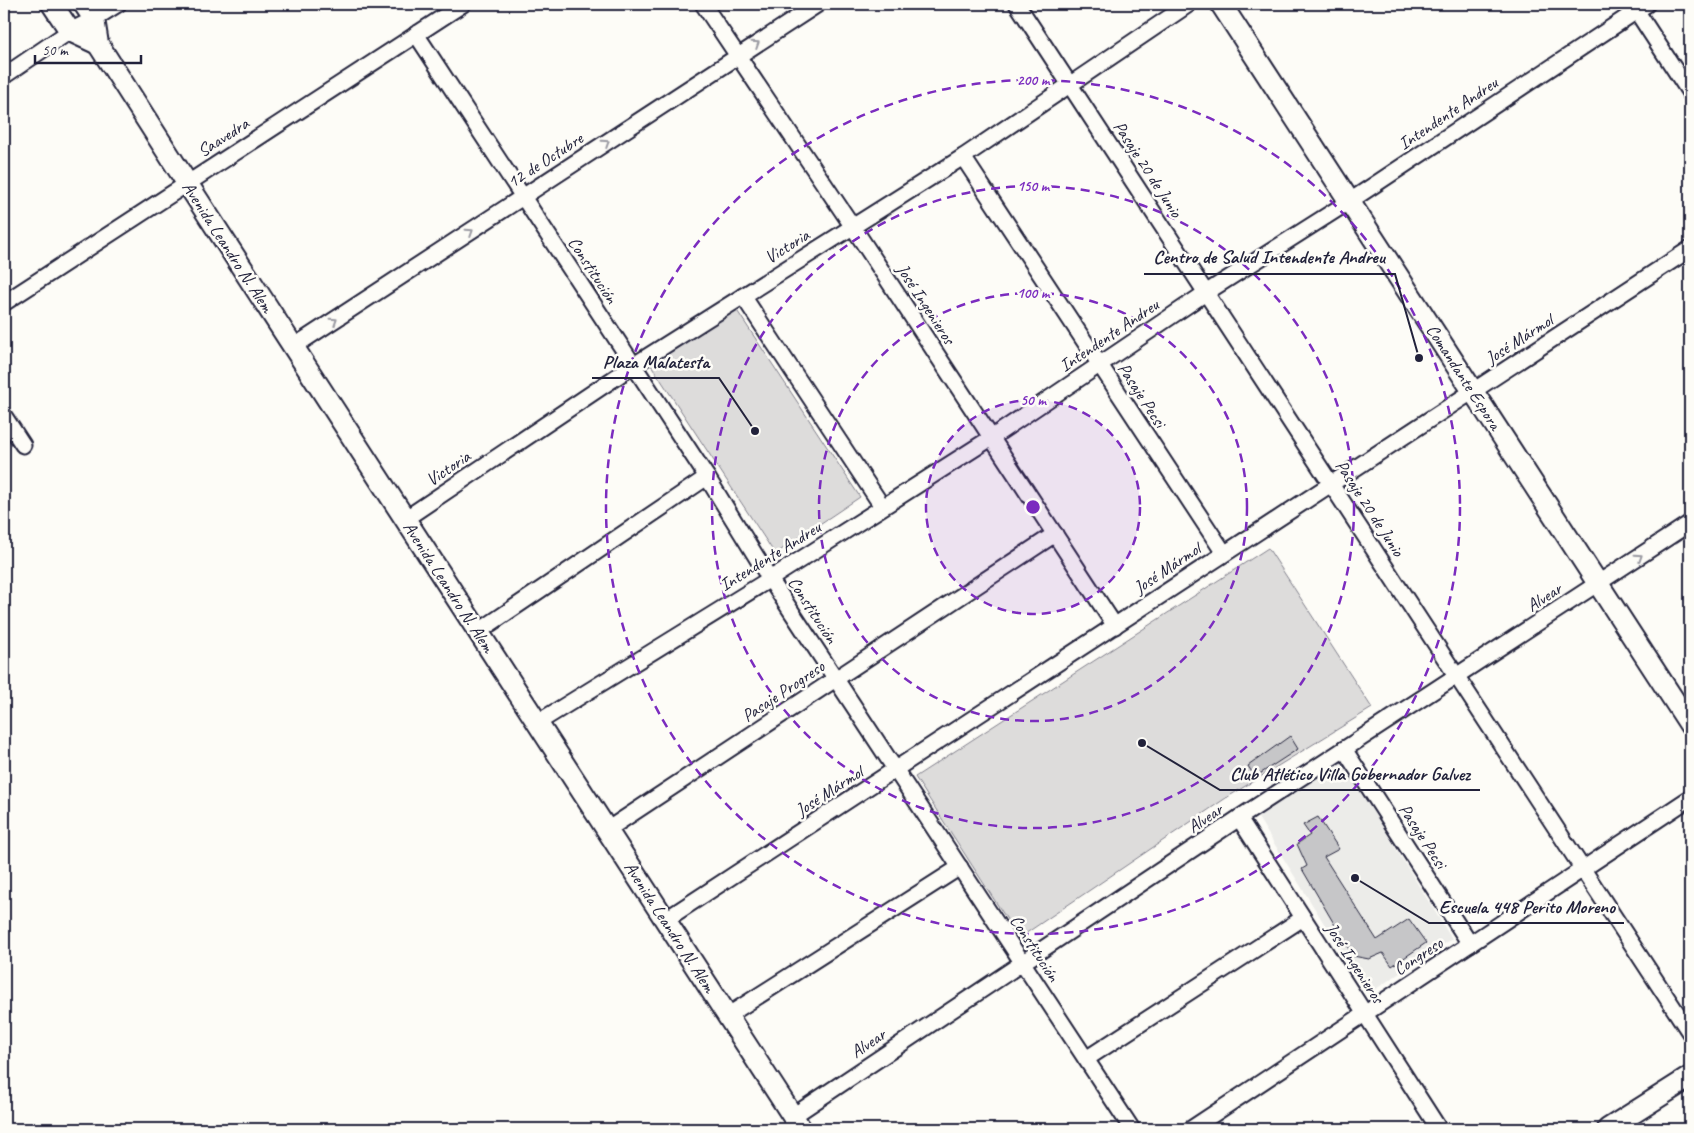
<svg xmlns="http://www.w3.org/2000/svg" width="1694" height="1133" viewBox="0 0 1694 1133" font-family="Caveat,sans-serif">
<style>
.built{fill:#ecece9}
.green{fill:#dddcdb;stroke:#807f8b}
.building{fill:#c6c6c8;stroke:#22223b}
.lines{fill:none;stroke-linecap:round;stroke-linejoin:round}
.street-casing{stroke:#22223b;stroke-width:19}
.secondary-casing{stroke:#22223b;stroke-width:24}
.street{stroke:#fdfcf7;stroke-width:15}
.secondary{stroke:#fdfcf7;stroke-width:20}
.oneway{stroke:#9a9aa2}
.ring{fill:none;stroke:#7b2cbf;stroke-width:2.5;stroke-dasharray:9 6}
.labels{text-anchor:middle;dominant-baseline:central;stroke-width:5;stroke-linejoin:round;paint-order:stroke}
.street-label{font-size:18px;fill:#22223b;stroke:#fdfcf7}
.centre{fill:#7b2cbf;stroke:#fdfcf7;stroke-width:2.5}
.ring-label{font-size:15px;text-anchor:middle;font-weight:bold;fill:#7b2cbf;stroke:#fdfcf7;stroke-width:5;stroke-linejoin:round;paint-order:stroke}
.leader{fill:none;stroke:#22223b;stroke-width:2}
.callout-dot{fill:#22223b;stroke:#fdfcf7;stroke-width:2}
.callout-label{font-size:19px;text-anchor:middle;font-weight:bold;fill:#22223b;stroke:#fdfcf7;stroke-width:5;stroke-linejoin:round;paint-order:stroke}
</style>
<rect width="100%" height="100%" fill="#fdfcf7"/>
<filter id="ink" filterUnits="userSpaceOnUse"><feTurbulence type="fractalNoise" baseFrequency=".02" numOctaves="2"/><feDisplacementMap in="SourceGraphic" scale="10" xChannelSelector="R" yChannelSelector="G"/><feConvolveMatrix kernelMatrix="1 2 1 2 8 2 1 2 1" color-interpolation-filters="sRGB"/></filter>
<g filter="url(#ink)">
<path class="built" d="M1342,762L1452,939L1368,994L1257,816Z"/>
<g class="green">
<path d="M736,309L860,497L775,554L651,365Z"/>
<path d="M1268,548L1372,708L1226,798L1019,938L915,777Z"/>
</g>
<g class="building">
<path d="M1290,736L1298,749L1255,777L1248,766Z"/>
<path d="M1318,817L1339,849L1324,857L1377,940L1409,919L1426,943L1392,966L1383,953L1369,959L1353,956L1302,869L1307,866L1297,844L1310,835L1303,825Z"/>
</g>
<g class="lines">
<g class="street-casing">
<g id="street">
<path d="M703,4L853,227L1115,626"/>
<path d="M1017,4L1690,1033"/>
<path d="M1632,4L1690,93"/>
<path d="M416,34L707,477L770,579L1132,1129"/>
<path d="M4,76L70,31L94,19L118,4"/>
<path d="M963,157L1224,553"/>
<path d="M743,296L882,506"/>
<path d="M4,303L463,4"/>
<path d="M293,347L818,4"/>
<path d="M4,416L23,445"/>
<path d="M405,519L634,365L963,157L1189,4"/>
<path d="M478,632L707,477"/>
<path d="M537,723L770,579L991,438L1207,292L1350,201L1647,4"/>
<path d="M1344,749L1470,944"/>
<path d="M1239,818L1439,1129"/>
<path d="M607,830L1055,534"/>
<path d="M665,920L1690,249"/>
<path d="M727,1016L960,867"/>
<path d="M1086,1059L1303,918"/>
<path d="M793,1116L1239,818L1690,523"/>
<path d="M1191,1129L1690,798"/>
</g>
</g>
<g class="secondary-casing">
<g id="secondary">
<path d="M52,4L70,31L98,44"/>
<path d="M84,4L94,19L98,44L187,183L801,1129"/>
<path d="M1221,4L1690,725"/>
<path d="M1608,1129L1690,1077"/>
</g>
</g>
<use href="#street" class="street"/>
<use href="#secondary" class="secondary"/>
</g>
<defs><path id="oneway-chevron" d="M-2-3.5L2.5 0L-2 3.5" fill="none" stroke-width="1.6" stroke-linecap="round" stroke-linejoin="round" transform="scale(1.25)"/></defs>
<g class="oneway">
<use href="#oneway-chevron" transform="translate(756 44) rotate(-33)"/>
<use href="#oneway-chevron" transform="translate(606 143) rotate(-33)"/>
<use href="#oneway-chevron" transform="translate(470 232) rotate(-33)"/>
<use href="#oneway-chevron" transform="translate(334 321) rotate(-33)"/>
<use href="#oneway-chevron" transform="translate(1639 557) rotate(-33)"/>
</g>
</g>
<circle cx="1033" cy="507" r="107" fill="#7b2cbf" fill-opacity=".12"/>
<g class="ring">
<circle cx="1033" cy="507" r="107"/>
<circle cx="1033" cy="507" r="214"/>
<circle cx="1033" cy="507" r="321"/>
<circle cx="1033" cy="507" r="427"/>
</g>
<g class="labels">
<g class="street-label">
<text transform="translate(1448 113) rotate(-34)">Intendente Andreu</text>
<text transform="translate(223 137) rotate(-33)">Saavedra</text>
<text transform="translate(545 160) rotate(-33)">12 de Octubre</text>
<text transform="translate(1148 169) rotate(57)">Pasaje 20 de Junio</text>
<text transform="translate(787 246) rotate(-32)">Victoria</text>
<text transform="translate(228 247) rotate(57)">Avenida Leandro N. Alem</text>
<text transform="translate(593 270) rotate(57)">Constitución</text>
<text transform="translate(926 304) rotate(57)">José Ingenieros</text>
<text transform="translate(1109 335) rotate(-34)">Intendente Andreu</text>
<text transform="translate(1519 339) rotate(-33)">José Mármol</text>
<text transform="translate(1464 377) rotate(57)">Comandante Espora</text>
<text transform="translate(1142 395) rotate(57)">Pasaje Pecsi</text>
<text transform="translate(448 468) rotate(-34)">Victoria</text>
<text transform="translate(1370 508) rotate(57)">Pasaje 20 de Junio</text>
<text transform="translate(770 556) rotate(-32)">Intendente Andreu</text>
<text transform="translate(1167 568) rotate(-34)">José Mármol</text>
<text transform="translate(449 587) rotate(57)">Avenida Leandro N. Alem</text>
<text transform="translate(1544 597) rotate(-33)">Alvear</text>
<text transform="translate(813 610) rotate(57)">Constitución</text>
<text transform="translate(783 691) rotate(-34)">Pasaje Progreso</text>
<text transform="translate(829 791) rotate(-33)">José Mármol</text>
<text transform="translate(1205 818) rotate(-34)">Alvear</text>
<text transform="translate(1423 836) rotate(57)">Pasaje Pecsi</text>
<text transform="translate(670 927) rotate(57)">Avenida Leandro N. Alem</text>
<text transform="translate(1035 948) rotate(57)">Constitución</text>
<text transform="translate(1418 956) rotate(-33)">Congreso</text>
<text transform="translate(1355 963) rotate(57)">José Ingenieros</text>
<text transform="translate(868 1043) rotate(-34)">Alvear</text>
</g>
</g>
<circle cx="1033" cy="507" r="8" class="centre"/>
<g class="ring-label">
<text x="1033" y="85">200 m</text>
<text x="1033" y="191">150 m</text>
<text x="1033" y="298">100 m</text>
<text x="1033" y="405">50 m</text>
</g>
<path class="leader" d="M1419 358L1395 274H1144M755 431L719 378H592M1142 743L1220 790H1480M1355 878L1429 923H1624"/>
<g class="callout-dot">
<circle cx="1419" cy="358" r="5"/>
<circle cx="755" cy="431" r="5"/>
<circle cx="1142" cy="743" r="5"/>
<circle cx="1355" cy="878" r="5"/>
</g>
<g class="callout-label">
<text x="1269" y="263">Centro de Salud Intendente Andreu</text>
<text x="656" y="368">Plaza Malatesta</text>
<text x="1350" y="780">Club Atlético Villa Gobernador Galvez</text>
<text x="1527" y="913">Escuela 448 Perito Moreno</text>
</g>
<rect width="1694" height="1133" fill="none" stroke="#fdfcf7" stroke-width="20"/>
<rect x="10" y="10" width="1674" height="1113" fill="none" stroke="#22223b" stroke-width="2" filter="url(#ink)"/>
<path d="M35 55v8h106v-8" fill="none" stroke="#22223b" stroke-width="2.5"/>
<text x="42" y="55" font-size="15" fill="#22223b" stroke="#fdfcf7" stroke-width="4" paint-order="stroke">50 m</text>
</svg>
